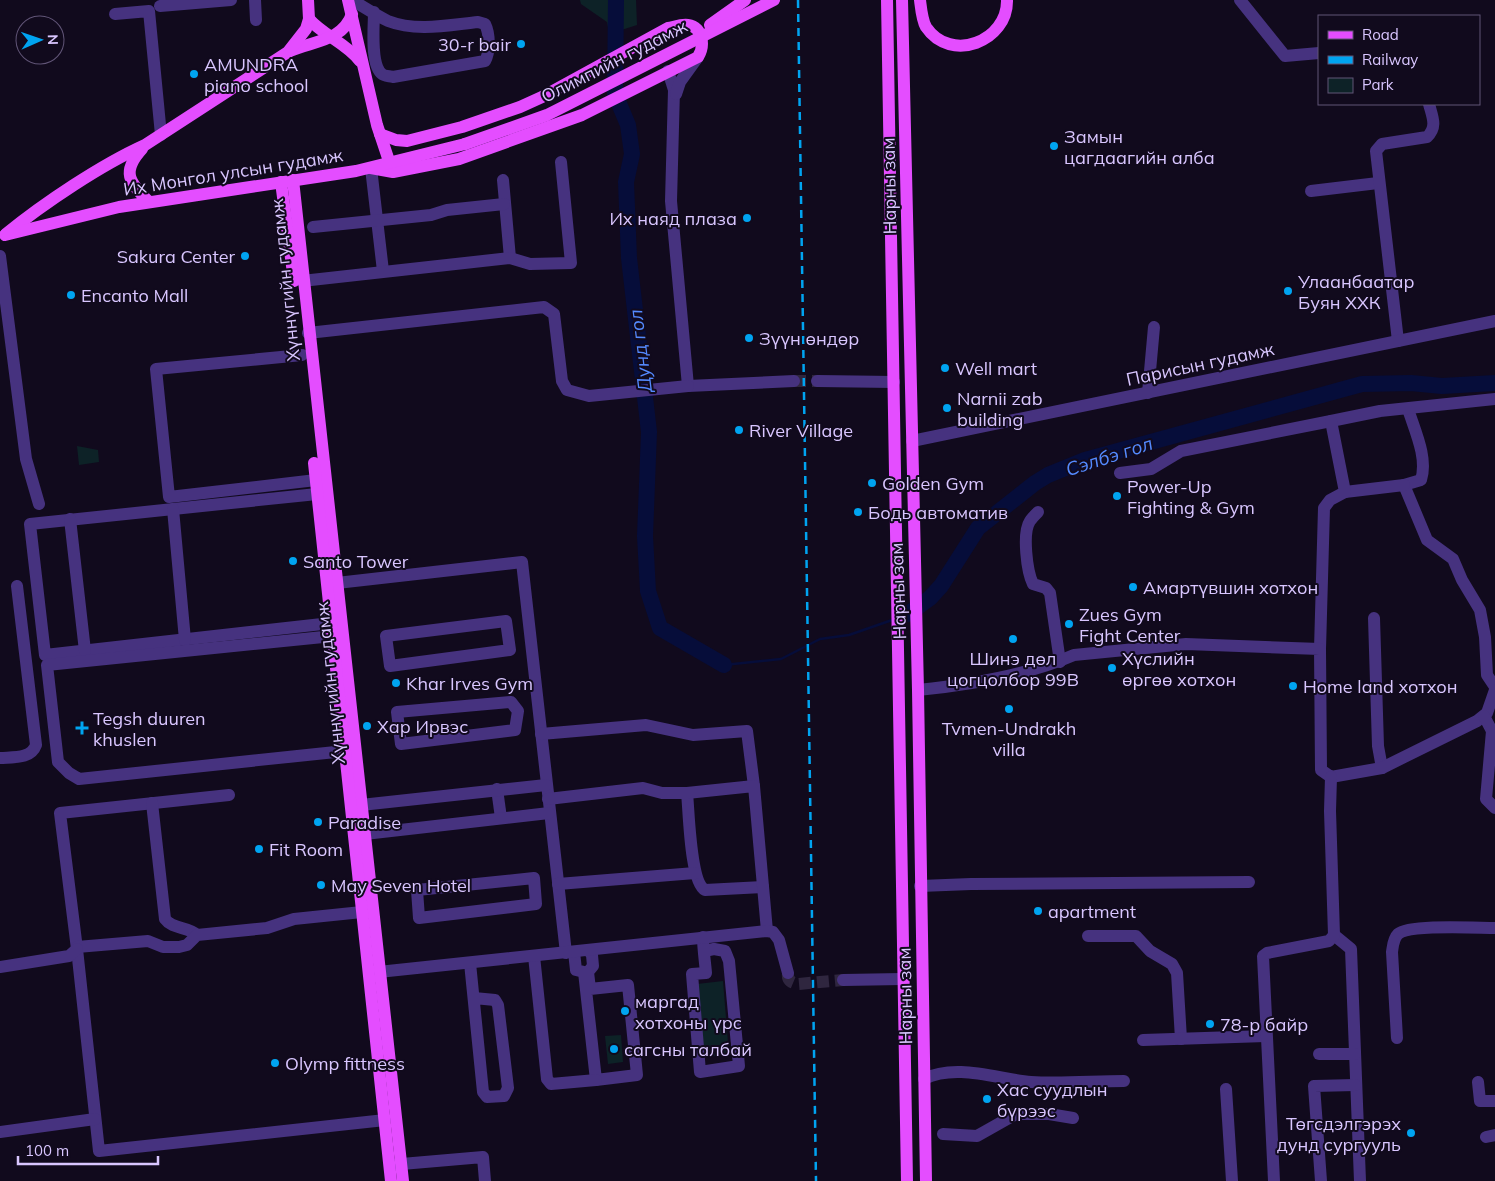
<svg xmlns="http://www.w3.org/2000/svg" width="1495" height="1181" viewBox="0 0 1495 1181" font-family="Mulish,sans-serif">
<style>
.green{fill:#0d2227}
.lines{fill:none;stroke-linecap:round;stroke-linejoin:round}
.stream{stroke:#060d3a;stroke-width:2.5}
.river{stroke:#060d3a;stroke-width:16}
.minor-tunnel{stroke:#2f263f;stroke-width:12;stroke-dasharray:12 6;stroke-linecap:butt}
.minor{stroke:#46327f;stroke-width:12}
.major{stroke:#e44dff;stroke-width:12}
.rail{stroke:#00a4f1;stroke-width:2.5;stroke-dasharray:8 6;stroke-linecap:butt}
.major-bridge{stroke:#e44dff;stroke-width:12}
.poi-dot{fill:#00a4f1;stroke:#110a1d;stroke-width:2}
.labels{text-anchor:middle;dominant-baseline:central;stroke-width:4;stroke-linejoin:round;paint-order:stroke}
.poi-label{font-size:18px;fill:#d9c6ff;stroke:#110a1d;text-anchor:start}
.street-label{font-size:18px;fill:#d9c6ff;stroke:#110a1d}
.water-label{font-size:19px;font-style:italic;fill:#548aff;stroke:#110a1d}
</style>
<rect width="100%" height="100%" fill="#110a1d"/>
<g class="green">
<path d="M580,0H636L637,25L609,34L607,22L581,4Z"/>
<path d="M77,446L98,450L99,462L79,465Z"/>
<path d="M723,981L729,1055L704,1057L697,984Z"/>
<path d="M621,1035L623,1062L608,1064L605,1036Z"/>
</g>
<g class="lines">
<path class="stream" d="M724,665L781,659L820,639L849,635L895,619"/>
<g class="river">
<path d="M616,0L615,94L628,125L632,154L626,182L629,258L649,432L645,536L648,591L660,628L724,665"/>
<path d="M908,614L930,598L941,586L978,528L1035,483L1048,475L1085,460L1362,384L1411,383L1442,386L1495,383"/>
</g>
<g class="minor-tunnel">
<path d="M794,381H817"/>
<path d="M788,973C787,980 791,983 798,984L843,980"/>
</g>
<g class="minor">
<path d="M255,0L256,20"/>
<path d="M1240,0L1285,56L1319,53"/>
<path d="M350,5L357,3C367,9 378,16 388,21C416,32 449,25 478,22L485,24C490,34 490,52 485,61L393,77C389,76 384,76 382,74C370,65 374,26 374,12"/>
<path d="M160,6L231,0"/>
<path d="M115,14L149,11L161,135"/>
<path d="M668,71L674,90L671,201L688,386L794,381"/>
<path d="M676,94L680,82L698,57"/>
<path d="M371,168L383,271"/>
<path d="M503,180L510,258"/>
<path d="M1311,191L1378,183"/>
<path d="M313,227L431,215L447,210L504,204"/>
<path d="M0,256L26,459L39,504"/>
<path d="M302,281L510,258L530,264L571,263L561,162"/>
<path d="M308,333L544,307L554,314L562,381L567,390L589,396L688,386"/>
<path d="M1398,341L1376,151L1382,144L1427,137C1438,127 1432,116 1429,104"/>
<path d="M302,355L156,369L169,497L316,480"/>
<path d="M817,381L894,382"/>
<path d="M1148,393L1154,327"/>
<path d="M1408,409C1415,431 1428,458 1421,480L1404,485L1427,540L1453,559L1462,580L1480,610L1485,637L1487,675L1495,687"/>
<path d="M912,441L1495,321"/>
<path d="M1120,473L1151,469L1181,451L1331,421L1380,411L1495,399"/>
<path d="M1345,492L1404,485"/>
<path d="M317,494L30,524L45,655L331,623"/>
<path d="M173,509L185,640"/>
<path d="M1038,512C1035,515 1032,518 1030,521C1022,533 1027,572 1033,584L1046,588L1050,593L1060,662"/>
<path d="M70,519L85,651"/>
<path d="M328,584L522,562L566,953"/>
<path d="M1374,618L1378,746L1382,768"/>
<path d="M506,621L510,650L390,666L386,636Z"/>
<path d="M333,636L47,665L58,762L69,773L79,779L345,751"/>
<path d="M1320,649L1324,508L1330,500L1345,492L1331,421"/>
<path d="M918,690C967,685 1028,675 1074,655L1186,644L1320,649L1321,770L1331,777L1382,768L1477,721L1487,713L1495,690"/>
<path d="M511,702L518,711L515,730L401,744L397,712Z"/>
<path d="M1484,716L1492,731L1486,799L1495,808"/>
<path d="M541,734L646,725L693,735L747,731L754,786"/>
<path d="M0,758C14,757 31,759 36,745L17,586"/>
<path d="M497,789L501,818"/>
<path d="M687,793C689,811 690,882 705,890L763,887"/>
<path d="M229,795L60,813L77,949L99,1151L385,1120"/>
<path d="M548,799L643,788L662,793H687L754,786L767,931"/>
<path d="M152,803L165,919C173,930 188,926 197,935"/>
<path d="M361,805L546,785"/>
<path d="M356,835L549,813"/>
<path d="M534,878L536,904L419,918L417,890Z"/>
<path d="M558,884L695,873"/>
<path d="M920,886L971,884L1249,882"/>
<path d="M1334,935L1351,949L1360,1181"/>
<path d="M1088,936H1136L1150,951L1172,964L1177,973L1181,1039"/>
<path d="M703,937C703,949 705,961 706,973L692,974L700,1072L739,1066L729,961L725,951L714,949L704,951"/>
<path d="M77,947L148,941L163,947H179L187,945L197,935L267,928L294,919L362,912"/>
<path d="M574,952L576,970L584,972L596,1080L637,1075L628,985L590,989L588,972L593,966L592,955L589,951"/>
<path d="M534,956L547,1079L551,1084L596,1080"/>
<path d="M470,963L483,1092L487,1097L504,1096L508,1088L498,1005L495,1000L474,998"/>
<path d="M0,967L69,956L77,949"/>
<path d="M369,973L767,931L773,932L779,940L788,973"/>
<path d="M843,980L902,979"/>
<path d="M1397,1038L1392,952C1393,946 1393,939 1398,934C1409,924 1477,928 1495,928"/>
<path d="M1143,1040L1266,1036"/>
<path d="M1319,1054H1355"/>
<path d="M924,1079C956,1063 997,1079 1031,1082C1061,1084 1094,1081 1124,1081"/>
<path d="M1478,1082L1480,1101H1495"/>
<path d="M1226,1089L1232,1181"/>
<path d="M0,1132L95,1119"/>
<path d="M943,1134L977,1136L1016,1114H1049L1073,1118"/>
<path d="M1486,1137L1495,1135"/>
<path d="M390,1165L483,1157L485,1181"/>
<path d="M1274,1181L1263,956L1267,953L1329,941L1334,935L1330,811L1331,777"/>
<path d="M1321,1181L1314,1086L1355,1085"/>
</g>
<g class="major">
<path d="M348,0L377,125L390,164"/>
<path d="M887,0L907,1181"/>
<path d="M902,0L918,690L926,1181"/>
<path d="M920,0C921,8 922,20 926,27C951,64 1008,41 1007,0"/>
<path d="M309,19C324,36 346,43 360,61"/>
<path d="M290,51C313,41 343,41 352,14"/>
<path d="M142,149C121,172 129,182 149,202"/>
<path d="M371,168L393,172L459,159L582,115L698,57C705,46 703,27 688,25C681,24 674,27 668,28L542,97L520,107L462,127L407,141L396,140L380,134"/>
<path d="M293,180L403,1181"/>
<path d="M281,182L294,281"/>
<path d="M6,234C44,203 101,165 145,145L288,52L306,29L309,19L308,0"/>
<path d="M5,235L119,207L356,171L465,144"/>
<path d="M314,463L391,1181"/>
</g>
<path class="rail" d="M798,0L816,1181"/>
<g class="major-bridge">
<path d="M710,25L745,0"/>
<path d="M465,144L547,115L774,0"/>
</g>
</g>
<g class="poi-dot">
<circle cx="521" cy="44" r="5"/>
<circle cx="194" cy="74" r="5"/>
<circle cx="1054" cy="146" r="5"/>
<circle cx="747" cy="218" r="5"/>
<circle cx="245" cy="256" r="5"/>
<circle cx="1288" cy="291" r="5"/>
<circle cx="71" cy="295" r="5"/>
<circle cx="749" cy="338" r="5"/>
<circle cx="945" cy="368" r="5"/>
<circle cx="947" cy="408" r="5"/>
<circle cx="739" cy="430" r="5"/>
<circle cx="872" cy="483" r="5"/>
<circle cx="1117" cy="496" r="5"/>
<circle cx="858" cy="512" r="5"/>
<circle cx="293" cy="561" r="5"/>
<circle cx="1133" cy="587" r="5"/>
<circle cx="1069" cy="624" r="5"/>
<circle cx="1013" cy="639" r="5"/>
<circle cx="1112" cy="668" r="5"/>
<circle cx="396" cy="683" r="5"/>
<circle cx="1293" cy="686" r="5"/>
<circle cx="1009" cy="709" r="5"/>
<circle cx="367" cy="726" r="5"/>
<path d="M79.5 720.5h5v5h5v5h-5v5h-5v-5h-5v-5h5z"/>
<circle cx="318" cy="822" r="5"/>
<circle cx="259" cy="849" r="5"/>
<circle cx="321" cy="885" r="5"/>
<circle cx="1038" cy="911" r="5"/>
<circle cx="625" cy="1011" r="5"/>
<circle cx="1210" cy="1024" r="5"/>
<circle cx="614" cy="1049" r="5"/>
<circle cx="275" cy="1063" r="5"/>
<circle cx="987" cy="1099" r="5"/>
<circle cx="1411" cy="1133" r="5"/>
</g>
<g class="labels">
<g class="poi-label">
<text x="511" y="44" text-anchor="end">30-r bair</text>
<text x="204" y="64">AMUNDRA<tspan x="204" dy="21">piano school</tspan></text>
<text x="1064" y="136">Замын<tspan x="1064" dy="21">цагдаагийн алба</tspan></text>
<text x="737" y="218" text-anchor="end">Их наяд плаза</text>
<text x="235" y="256" text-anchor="end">Sakura Center</text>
<text x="1298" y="281">Улаанбаатар<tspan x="1298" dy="21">Буян ХХК</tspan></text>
<text x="81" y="295">Encanto Mall</text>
<text x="759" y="338">Зүүн өндөр</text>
<text x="955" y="368">Well mart</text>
<text x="957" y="398">Narnii zab<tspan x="957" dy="21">building</tspan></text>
<text x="749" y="430">River Village</text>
<text x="882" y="483">Golden Gym</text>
<text x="1127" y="486">Power-Up<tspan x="1127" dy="21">Fighting &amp; Gym</tspan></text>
<text x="868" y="512">Бодь автоматив</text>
<text x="303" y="561">Santo Tower</text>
<text x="1143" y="587">Амартүвшин хотхон</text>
<text x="1079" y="614">Zues Gym<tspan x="1079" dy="21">Fight Center</tspan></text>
<text x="1013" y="658" text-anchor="middle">Шинэ дөл<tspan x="1013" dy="21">цогцолбор 99В</tspan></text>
<text x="1122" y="658">Хүслийн<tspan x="1122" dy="21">өргөө хотхон</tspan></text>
<text x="406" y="683">Khar Irves Gym</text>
<text x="1303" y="686">Home land хотхон</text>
<text x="93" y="718">Tegsh duuren<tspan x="93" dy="21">khuslen</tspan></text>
<text x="377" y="726">Хар Ирвэс</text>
<text x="1009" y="728" text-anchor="middle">Tvmen-Undrakh<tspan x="1009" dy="21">villa</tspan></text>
<text x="328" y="822">Paradise</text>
<text x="269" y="849">Fit Room</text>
<text x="331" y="885">May Seven Hotel</text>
<text x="1048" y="911">apartment</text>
<text x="635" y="1001">маргад<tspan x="635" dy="21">хотхоны үрс</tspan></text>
<text x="1220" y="1024">78-р байр</text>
<text x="624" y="1049">сагсны талбай</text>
<text x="285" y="1063">Olymp fittness</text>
<text x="997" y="1089">Хас суудлын<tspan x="997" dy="21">бүрээс</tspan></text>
<text x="1401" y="1123" text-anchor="end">Төгсдэлгэрэх<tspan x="1401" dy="21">дунд сургууль</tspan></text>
</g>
<g class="street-label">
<text transform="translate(614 61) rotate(-27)">Олимпийн гудамж</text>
<text transform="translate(233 172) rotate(-9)">Их Монгол улсын гудамж</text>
<text transform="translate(889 186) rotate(-91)">Нарны зам</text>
<text transform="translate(285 280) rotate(-96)">Хүннүгийн гудамж</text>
<text transform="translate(1200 364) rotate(-12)">Парисын гудамж</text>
<text transform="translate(898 591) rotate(-92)">Нарны зам</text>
<text transform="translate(330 683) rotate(-96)">Хүннүгийн гудамж</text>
<text transform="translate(905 996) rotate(-91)">Нарны зам</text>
</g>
<g class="water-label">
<text transform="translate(640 351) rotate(-97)">Дунд гол</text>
<text transform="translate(1109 456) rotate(-18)">Сэлбэ гол</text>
</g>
</g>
<rect x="1318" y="15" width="162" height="90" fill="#110a1d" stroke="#615577"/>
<rect x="1328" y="31" width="25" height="8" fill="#e44dff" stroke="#615577"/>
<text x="1362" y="40" font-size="15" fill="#d9c6ff">Road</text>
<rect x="1328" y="56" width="25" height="8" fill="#00a4f1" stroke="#615577"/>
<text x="1362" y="65" font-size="15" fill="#d9c6ff">Railway</text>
<rect x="1328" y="78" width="25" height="15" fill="#0d2227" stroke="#615577"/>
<text x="1362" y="90" font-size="15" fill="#d9c6ff">Park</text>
<g transform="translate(40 40) rotate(88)"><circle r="24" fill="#110a1d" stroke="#615577"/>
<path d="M0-4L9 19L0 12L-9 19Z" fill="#00a4f1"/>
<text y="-8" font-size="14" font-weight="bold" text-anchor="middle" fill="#d9c6ff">N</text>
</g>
<path d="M18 1156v8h140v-8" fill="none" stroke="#d9c6ff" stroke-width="2.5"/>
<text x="25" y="1156" font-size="15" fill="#d9c6ff" stroke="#110a1d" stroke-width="4" paint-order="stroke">100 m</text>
</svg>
